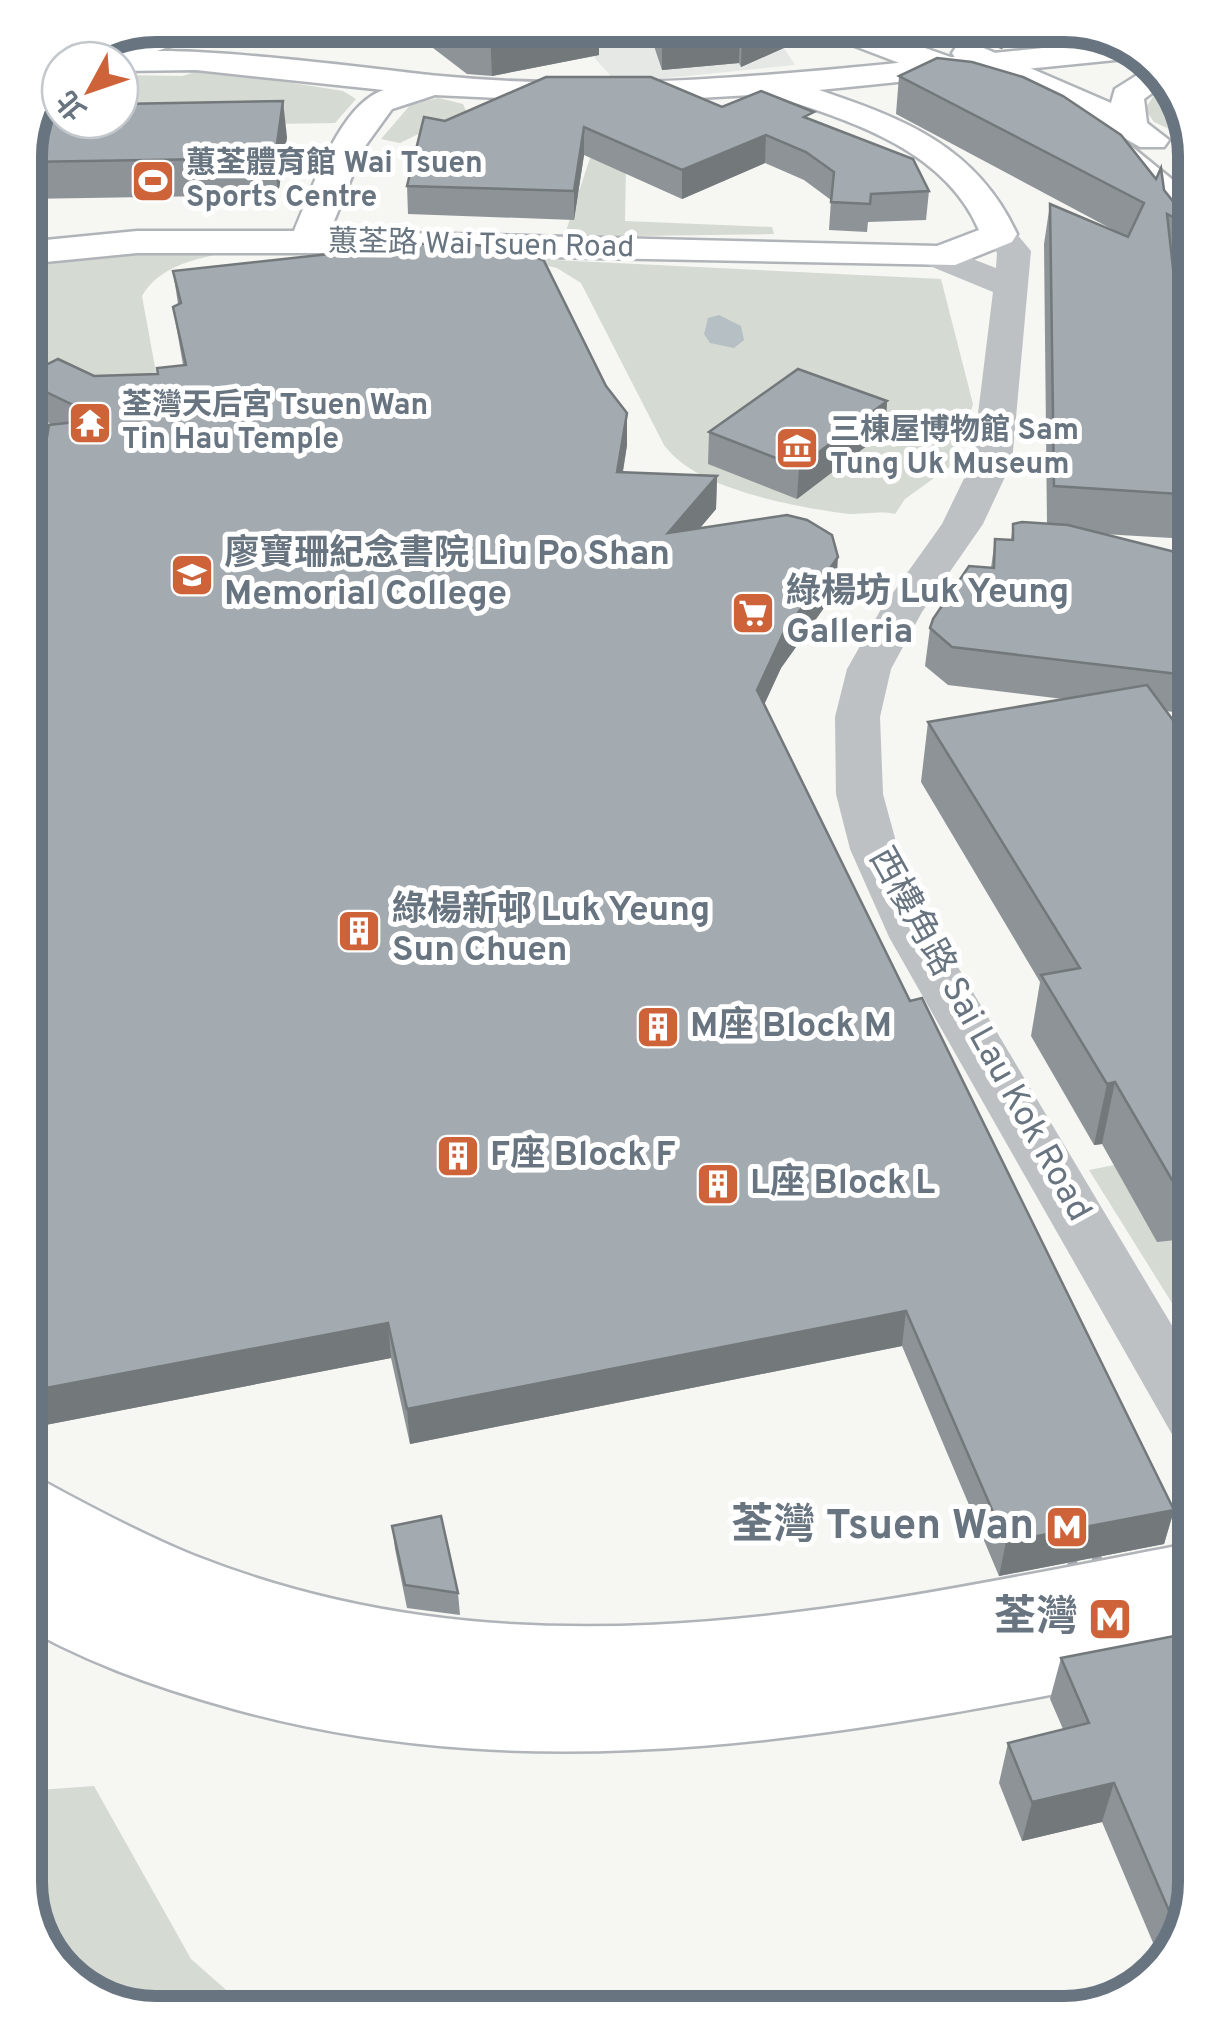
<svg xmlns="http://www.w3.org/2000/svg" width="1220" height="2038" viewBox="0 0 1220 2038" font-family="Overpass,'Noto Sans TC',sans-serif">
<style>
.built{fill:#e6e8e6}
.green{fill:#d5dad3}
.water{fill:#b6bfc4}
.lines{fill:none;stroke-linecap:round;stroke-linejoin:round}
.secondary-casing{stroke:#b0b4b9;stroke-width:5}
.primary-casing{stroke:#b1b5b8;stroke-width:5}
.tertiary{fill:#bdc1c4;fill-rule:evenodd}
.secondary{fill:#fff;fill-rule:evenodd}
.primary{fill:#fff;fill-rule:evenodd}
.rail{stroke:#9fa5aa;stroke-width:10;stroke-dasharray:19 10;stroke-linecap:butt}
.secondary-bridge-casing{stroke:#b0b4b9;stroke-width:75;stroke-linecap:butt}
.secondary-bridge{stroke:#fff;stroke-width:70}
.wall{fill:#8d9397}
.shaded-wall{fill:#73787b}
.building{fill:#a4abb0;stroke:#73787b;stroke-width:2.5}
.labels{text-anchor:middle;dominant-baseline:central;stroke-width:10;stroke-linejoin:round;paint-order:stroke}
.far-poi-label{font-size:30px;font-weight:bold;fill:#687581;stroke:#fff;text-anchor:start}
.far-street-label{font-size:30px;fill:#687581;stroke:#fff}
.poi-label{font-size:35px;font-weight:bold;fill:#687581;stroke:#fff;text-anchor:start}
.street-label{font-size:35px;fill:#687581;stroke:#fff}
.near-poi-label{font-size:42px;font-weight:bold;fill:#687581;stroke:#fff;text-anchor:end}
.rim{fill:none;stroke:#687581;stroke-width:12}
</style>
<rect width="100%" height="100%" fill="#f6f6f3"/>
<path class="built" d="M565,25H780L810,36L784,48L795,65L617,83Z"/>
<g class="green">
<path d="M206,69L343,91L356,99L335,123L85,127L120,120V75L182,76Z"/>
<path d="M1168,83L1182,99L1188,128L1178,133L1154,122L1145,109L1156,92Z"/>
<path d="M439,98L463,104L466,111L400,143L381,139L412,103Z"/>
<path d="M590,158L626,163L625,221L772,227L774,234L564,237Z"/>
<path d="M231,252C198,258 160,265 142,296L161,400L25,481V267L109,255Z"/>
<path d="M513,258L941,279L973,404L955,463L905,499L895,514C877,510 860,516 841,513C789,505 696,489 664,445L581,283L557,268Z"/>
<path d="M1195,1149V1340L1089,1170Z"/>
<path d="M94,1786L191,1959L250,2011C217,2012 181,2017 149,2013C23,1995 25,1890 25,1791Z"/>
</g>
<path class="water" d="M719,315L741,326L744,340L734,348L710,343L704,334L708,318Z"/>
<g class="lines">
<g class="secondary-casing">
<path id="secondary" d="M1119,41L1137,47L1145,57L819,90C905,119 977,147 1017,234L1012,242L955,265L344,253H137L25,264V242L137,231H294C312,190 339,104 384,90L196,70L120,71V60H105C125,34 394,72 440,76C667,98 893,60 1119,41ZM768,94C847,120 943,147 979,230L937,246L330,231L363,149L392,109L435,95L610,103Z"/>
</g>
<g class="primary-casing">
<g id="primary">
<path d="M170,25H215L211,32L120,64V60H84L89,53Z"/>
<path d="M814,25H860L956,59L952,53L957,46H979L1111,103L1115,89L1153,65L1167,82L1144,99L1147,123L1169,140L1164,147H1140L1069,106L964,63L1011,84L1015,91L999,101L818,32Z"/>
<path d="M60,71V87H53Z"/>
<path d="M1103,130L1115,133L1195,198V231C1182,227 1110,162 1091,147L1086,140L1091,133Z"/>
</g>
</g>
<path class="tertiary" d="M999,224L1011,227L1031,251L1012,462L983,524L922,612L891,669L880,717L883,794L898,849L940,937L1195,1364V1443L1173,1436L889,937L850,849L836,794L835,717L847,669L880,611L942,524L972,462L993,292L925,264L920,257L925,250H949L996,268L997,253L982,234L987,227Z"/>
<use href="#secondary" class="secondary"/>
<use href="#primary" class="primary"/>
<g class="rail">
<path d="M1084,1530L1146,1667"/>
<path d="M1060,1535L1121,1672"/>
</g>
<g class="secondary-bridge-casing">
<g id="secondary-bridge">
<path d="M25,1511C76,1539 127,1566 181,1588C521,1722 852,1644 1195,1578"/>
<path d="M25,1587C93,1628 166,1654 242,1675C558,1763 881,1693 1195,1631"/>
</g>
</g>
<use href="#secondary-bridge" class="secondary-bridge"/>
</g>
<g class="wall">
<path d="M219,25H278L261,45L222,40Z"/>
<path d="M403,25H599V55L492,76L467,74Z"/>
<path d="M647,25H816L815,34L741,67L739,63L662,70Z"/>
<path d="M935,25H1053L1001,49Z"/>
<path d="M899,76L1164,190L1194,228L1187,269L1172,261L1195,468V511L1189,539L1103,534L1195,557V715L1166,711L1195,750V1238L1157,1242L1102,1144L1094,1145L1031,1036L1040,982L921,782L928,722L1063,699L948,685L925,666L930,628L991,568L995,539L1011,540L1013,524H1047L1044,244L1050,204L1121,234L896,114Z"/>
<path d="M722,107L814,121L929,191L926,220L868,222L867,232L829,230L831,200L804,180L765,163L682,199L584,155L574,220L408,214L407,186L445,121Z"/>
<path d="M287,137L278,195L25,199V148Z"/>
<path d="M173,271L627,445L623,472L717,476L716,509L700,528L836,591L781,668L764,705L910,1001L1174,1510L1164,1544L999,1576L902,1346L410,1444L391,1358L35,1427L46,443L53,425L42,419L36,387L94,376L158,374L183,365L173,307L178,304Z"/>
<path d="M887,401L885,432L797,499L708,464L709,432Z"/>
<path d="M392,1526L458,1593L460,1615L407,1608L395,1549Z"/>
<path d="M1061,1658L1195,1883L1173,1954L1162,1964L1102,1822L1022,1841L999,1783L1008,1743L1063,1729L1050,1699Z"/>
</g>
<g class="shaded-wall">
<path d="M263,25H278L261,45L259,29Z"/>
<path d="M508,25H599V55L492,76L490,28Z"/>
<path d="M757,25H816L815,34L741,67L742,31Z"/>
<path d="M1003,25H1053L1001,49Z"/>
<path d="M740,28L739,63L662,70V35Z"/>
<path d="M283,101L287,137L278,195L275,158Z"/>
<path d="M584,127V155L574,220V191Z"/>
<path d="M766,135L765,163L682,199V170Z"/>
<path d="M887,401L885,432L797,499L799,467Z"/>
<path d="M627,413V445L617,505V472Z"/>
<path d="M717,476L716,509L668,566V533Z"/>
<path d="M838,557L836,591L781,668L755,724L757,690L783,634Z"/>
<path d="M1115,1082L1102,1144L1094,1145L1107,1084Z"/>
<path d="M906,1311L902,1346L410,1444L407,1409Z"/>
<path d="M388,1323L391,1358L35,1427L25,1393V1392Z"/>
<path d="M1174,1510L1164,1544L999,1576L1006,1542Z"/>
<path d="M1114,1783L1102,1822L1022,1841L1032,1802Z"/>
</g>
<g class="building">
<path d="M223,25H263L259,29Z"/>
<path d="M463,25H508L490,28L465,27Z"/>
<path d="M659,25H757L742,31L740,28L662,35Z"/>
<path d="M937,58L972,62L1023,77L1063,96L1121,135L1156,179L1161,168L1164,190L1194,228L1167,214L1195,468V495L1054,486L1050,204L1128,237L1144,203L899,76Z"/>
<path d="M546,77H651L722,107L761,91L814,112L804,117L913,159L929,191L871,194L870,204L831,202L834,172L806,152L766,135L682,170L584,127L574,191L407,186L424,117L445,121Z"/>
<path d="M283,101L275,158L25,162V148L45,105H60V120H120V104Z"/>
<path d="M440,242L520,249L544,261L606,386L627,413L617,472L717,476L668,533L787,515L807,520L832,535L838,557L783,634L757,690L910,1001L922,998L1174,1510L1006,1542L906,1311L407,1409L388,1323L25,1392V446L46,443L49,425L102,419L36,387V370L58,359L94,376L158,374L157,368L186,365L173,307L181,303L173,271Z"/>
<path d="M798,369L887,401L799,467L709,432Z"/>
<path d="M1022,522L1068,525L1195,557V676L952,647L930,628L933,619L969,566L994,568L995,539L1013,540V524Z"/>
<path d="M1147,685L1195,750V1178L1172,1180L1115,1082L1107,1084L1041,975L1080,968L928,722Z"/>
<path d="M441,1516L458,1593L405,1585L392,1526Z"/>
<path d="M1195,1632V1883L1179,1934L1114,1783L1032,1802L1008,1743L1089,1723L1061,1658Z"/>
</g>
<defs>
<g id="stadium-square" transform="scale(2.25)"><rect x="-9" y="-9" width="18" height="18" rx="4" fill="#ce633a" stroke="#fff"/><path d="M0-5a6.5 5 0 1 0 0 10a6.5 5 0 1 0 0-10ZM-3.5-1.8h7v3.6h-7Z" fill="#fff"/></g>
<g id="temple-square" transform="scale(2.25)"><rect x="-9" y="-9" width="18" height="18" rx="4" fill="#ce633a" stroke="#fff"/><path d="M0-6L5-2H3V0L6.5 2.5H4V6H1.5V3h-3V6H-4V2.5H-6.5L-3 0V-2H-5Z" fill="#fff"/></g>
<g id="museum-square" transform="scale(2.25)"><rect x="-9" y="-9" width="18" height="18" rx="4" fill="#ce633a" stroke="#fff"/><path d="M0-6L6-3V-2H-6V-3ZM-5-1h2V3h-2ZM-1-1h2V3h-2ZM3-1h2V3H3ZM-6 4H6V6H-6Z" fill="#fff"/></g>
<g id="school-square" transform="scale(2.25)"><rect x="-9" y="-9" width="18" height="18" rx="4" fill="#ce633a" stroke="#fff"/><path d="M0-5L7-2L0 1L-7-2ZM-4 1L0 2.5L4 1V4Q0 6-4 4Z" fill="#fff"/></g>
<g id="supermarket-square" transform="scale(2.25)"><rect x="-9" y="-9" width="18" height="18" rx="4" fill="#ce633a" stroke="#fff"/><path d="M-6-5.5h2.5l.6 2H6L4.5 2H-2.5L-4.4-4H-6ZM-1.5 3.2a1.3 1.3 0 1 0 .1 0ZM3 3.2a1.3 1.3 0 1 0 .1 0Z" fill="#fff"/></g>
<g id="building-square" transform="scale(2.25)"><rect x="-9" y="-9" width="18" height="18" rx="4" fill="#ce633a" stroke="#fff"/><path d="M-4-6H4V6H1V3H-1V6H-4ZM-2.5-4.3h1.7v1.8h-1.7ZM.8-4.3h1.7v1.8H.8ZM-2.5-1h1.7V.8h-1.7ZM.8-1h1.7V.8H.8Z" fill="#fff"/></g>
<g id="metro-square" transform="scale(2.25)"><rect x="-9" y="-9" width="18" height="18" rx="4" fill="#ce633a" stroke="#fff"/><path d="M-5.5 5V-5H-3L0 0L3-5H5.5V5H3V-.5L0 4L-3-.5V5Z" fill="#fff"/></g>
</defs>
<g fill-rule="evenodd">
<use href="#stadium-square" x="153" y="181"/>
<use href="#temple-square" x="90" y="423"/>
<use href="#museum-square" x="797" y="448"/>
<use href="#school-square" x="192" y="575"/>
<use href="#supermarket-square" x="753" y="613"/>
<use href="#building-square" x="359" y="931"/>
<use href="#building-square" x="658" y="1027"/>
<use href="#building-square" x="458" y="1156"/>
<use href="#building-square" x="718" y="1184"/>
<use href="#metro-square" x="1067" y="1527"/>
<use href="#metro-square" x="1110" y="1619"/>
</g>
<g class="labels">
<g class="far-poi-label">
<text x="186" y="164">蕙荃體育館 Wai Tsuen<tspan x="186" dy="34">Sports Centre</tspan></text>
<text x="122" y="406">荃灣天后宮 Tsuen Wan<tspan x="122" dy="34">Tin Hau Temple</tspan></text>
<text x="830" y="431">三棟屋博物館 Sam<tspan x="830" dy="34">Tung Uk Museum</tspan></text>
</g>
<g class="far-street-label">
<text transform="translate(481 246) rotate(1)">蕙荃路 Wai Tsuen Road</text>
</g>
<g class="poi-label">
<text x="224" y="555">廖寶珊紀念書院 Liu Po Shan<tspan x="224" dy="40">Memorial College</tspan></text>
<text x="786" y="593">綠楊坊 Luk Yeung<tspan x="786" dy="40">Galleria</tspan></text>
<text x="392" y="911">綠楊新邨 Luk Yeung<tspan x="392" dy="40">Sun Chuen</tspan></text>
<text x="690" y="1027">M座 Block M</text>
<text x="490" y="1156">F座 Block F</text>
<text x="750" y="1184">L座 Block L</text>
</g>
<g class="street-label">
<text transform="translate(979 1035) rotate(61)">西樓角路 Sai Lau Kok Road</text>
</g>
<g class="near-poi-label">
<text x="1034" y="1527">荃灣 Tsuen Wan</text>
<text x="1078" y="1619">荃灣</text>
</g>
</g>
<path d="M0 0H1220V2038H0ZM156 42H1064A114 114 0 0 1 1178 156V1882A114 114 0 0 1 1064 1996H156A114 114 0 0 1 42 1882V156A114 114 0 0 1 156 42Z" fill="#fff" fill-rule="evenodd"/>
<path class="rim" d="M156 42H1064A114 114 0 0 1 1178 156V1882A114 114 0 0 1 1064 1996H156A114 114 0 0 1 42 1882V156A114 114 0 0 1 156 42Z"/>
<g transform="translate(90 90) rotate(230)"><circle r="48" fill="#ffffff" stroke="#c3c8cd" stroke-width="2.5"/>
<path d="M0-8L18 38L0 25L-18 38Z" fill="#ce633a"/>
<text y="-15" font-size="28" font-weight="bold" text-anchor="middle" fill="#687581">北</text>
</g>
</svg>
